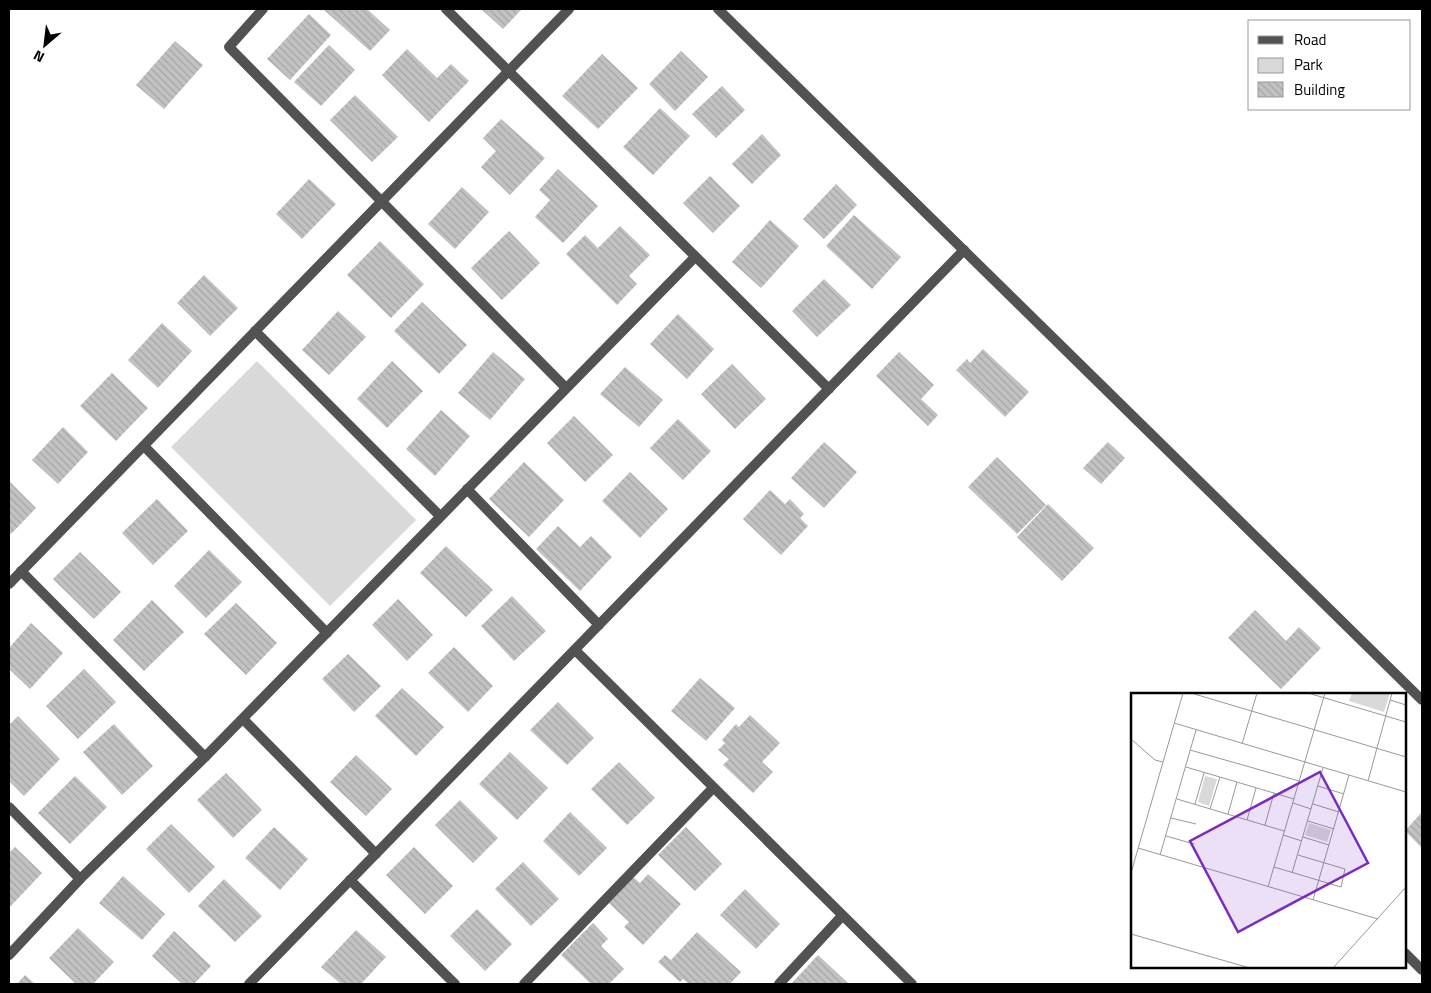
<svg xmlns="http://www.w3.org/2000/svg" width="1431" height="993" viewBox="0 0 1431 993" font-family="'Titillium Web',sans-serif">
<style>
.park{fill:#d9d9d9}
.building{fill:url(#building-back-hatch)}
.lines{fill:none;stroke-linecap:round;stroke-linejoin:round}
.street{stroke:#525252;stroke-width:10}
.inset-road{fill:none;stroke:#999;stroke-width:1}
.view{fill:#7b2cbf;fill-opacity:0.15;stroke:#7b2cbf;stroke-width:2.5}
.inset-edge{fill:none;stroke:#000;stroke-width:2.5}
</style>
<defs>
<pattern id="building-back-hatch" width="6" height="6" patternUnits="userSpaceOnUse" patternTransform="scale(1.25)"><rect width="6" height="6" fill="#c2c2c2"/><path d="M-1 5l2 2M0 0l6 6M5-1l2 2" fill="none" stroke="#a5a5a5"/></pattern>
</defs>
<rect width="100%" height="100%" fill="#fff"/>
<path class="park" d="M257,361L416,520L330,606L171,447Z"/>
<g class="building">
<path d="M323,9H367L390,30L370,51Z"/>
<path d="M481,9H522L503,29Z"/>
<path d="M309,14L331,35L290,80L267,59Z"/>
<path d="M175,41L203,65L164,109L136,85Z"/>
<path d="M329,45L355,70L321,106L294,82Z"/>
<path d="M407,49L437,78L451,64L469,81L429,122L382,75Z"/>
<path d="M681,51L708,77L675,111L649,84Z"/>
<path d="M602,54L638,88L598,129L562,96Z"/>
<path d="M722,86L745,110L716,138L692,114Z"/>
<path d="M355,95L398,137L372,162L330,120Z"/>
<path d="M660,108L690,136L653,175L623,147Z"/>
<path d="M501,119L545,158L510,195L481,167L496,151L483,138Z"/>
<path d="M762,134L781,155L752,184L732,164Z"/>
<path d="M558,169L598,206L563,243L535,217L550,200L539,190Z"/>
<path d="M710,176L740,206L713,233L683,203Z"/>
<path d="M309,179L336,204L302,239L276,214Z"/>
<path d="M836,184L857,205L824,239L803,219Z"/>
<path d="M462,187L489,212L455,249L428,224Z"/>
<path d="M854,215L901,257L872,289L826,246Z"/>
<path d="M770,220L799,246L761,288L732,262Z"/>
<path d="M620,226L650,255L629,276L637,284L617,305L566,254L585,235L598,248Z"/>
<path d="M509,231L540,263L502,300L471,268Z"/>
<path d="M380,241L424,284L391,318L347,275Z"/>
<path d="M204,275L238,308L210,336L177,303Z"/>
<path d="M824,279L851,305L817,337L792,311Z"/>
<path d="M422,302L467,345L439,374L394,331Z"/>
<path d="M338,311L366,337L329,375L302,350Z"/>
<path d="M678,314L714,349L687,379L650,344Z"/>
<path d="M162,323L192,351L158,388L128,360Z"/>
<path d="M983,349L1029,392L1005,417L956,370L967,359L970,363Z"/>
<path d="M493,352L525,379L490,420L458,393Z"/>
<path d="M899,352L934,385L921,399L938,415L928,426L876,376Z"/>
<path d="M392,361L423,391L387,428L357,399Z"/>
<path d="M732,364L766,399L735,429L701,394Z"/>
<path d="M625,367L663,400L639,427L600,394Z"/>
<path d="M112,373L148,408L116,441L80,406Z"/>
<path d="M441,410L470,436L435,476L406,449Z"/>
<path d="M574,416L613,455L585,482L547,443Z"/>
<path d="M678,419L711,451L683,480L650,448Z"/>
<path d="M63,427L88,452L58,484L32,460Z"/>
<path d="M824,442L857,472L824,508L791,478Z"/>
<path d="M1108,442L1125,458L1101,484L1083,468Z"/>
<path d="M997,457L1046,505L1017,534L968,487Z"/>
<path d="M524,462L564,500L529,537L489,499Z"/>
<path d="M630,472L668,509L640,538L602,501Z"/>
<path d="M9,481L36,508L11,534L9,532Z"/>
<path d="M770,490L785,504L790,499L804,514L800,518L808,526L781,555L743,519Z"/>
<path d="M157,499L188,531L153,565L122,533Z"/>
<path d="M1048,504L1094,548L1062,581L1017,537Z"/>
<path d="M558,526L580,547L591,536L612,557L580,591L536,549Z"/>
<path d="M446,546L493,590L466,617L420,573Z"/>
<path d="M209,550L242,582L206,618L174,586Z"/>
<path d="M80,552L121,592L94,619L53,579Z"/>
<path d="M512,596L546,631L514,661L481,626Z"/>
<path d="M398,599L433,635L407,661L372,625Z"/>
<path d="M152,600L184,632L144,671L113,640Z"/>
<path d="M236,603L277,643L246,675L204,634Z"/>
<path d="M1255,610L1286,641L1299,627L1321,648L1281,689L1228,638Z"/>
<path d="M31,623L63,653L30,689L9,669V648Z"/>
<path d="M454,647L493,686L468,712L428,673Z"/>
<path d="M348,654L381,686L354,712L322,679Z"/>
<path d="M84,669L116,702L78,739L46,706Z"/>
<path d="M700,678L735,708L706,741L671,711Z"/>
<path d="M402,688L444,727L416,756L375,716Z"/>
<path d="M558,702L594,738L567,765L530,730Z"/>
<path d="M750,715L780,743L762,762L773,772L753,793L723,765L729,759L718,750L725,743L722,740L736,724L739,727Z"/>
<path d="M18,716L60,759L24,796L9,781V725Z"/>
<path d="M114,724L153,766L122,795L83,752Z"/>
<path d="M510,752L548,788L517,820L479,784Z"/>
<path d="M356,755L392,789L366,816L330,782Z"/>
<path d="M619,762L655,798L627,825L591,789Z"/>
<path d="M226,773L262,810L233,838L197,800Z"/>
<path d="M75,776L107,807L70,844L38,813Z"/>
<path d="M460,800L498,838L473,863L435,825Z"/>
<path d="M570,812L607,848L579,876L543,841Z"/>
<path d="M1422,812V848L1405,831Z"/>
<path d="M171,824L215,867L189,893L146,849Z"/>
<path d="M274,827L308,859L280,890L245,858Z"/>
<path d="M686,827L722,864L695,891L658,855Z"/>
<path d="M15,847L42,873L9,908V853Z"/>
<path d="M414,847L453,886L425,914L386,875Z"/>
<path d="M523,862L559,899L531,926L495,889Z"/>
<path d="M648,874L681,904L643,945L624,927L629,922L609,903L633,877L640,883Z"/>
<path d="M123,876L165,914L142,940L99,903Z"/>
<path d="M224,879L262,916L235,942L198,906Z"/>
<path d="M745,889L780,924L756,949L720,915Z"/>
<path d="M477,909L512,944L485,971L450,936Z"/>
<path d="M593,923L608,939L601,946L624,969L609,984H591L561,955Z"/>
<path d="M78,928L114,962L93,984H76L49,958Z"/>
<path d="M356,930L386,957L361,984H341L321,967Z"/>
<path d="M174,931L211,966L194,984H182L152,956Z"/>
<path d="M697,932L741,972L730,984H689L683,979L680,982L658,962L665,955L671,960Z"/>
<path d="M818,955L849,984H791Z"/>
<path d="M25,975L35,984H17Z"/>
</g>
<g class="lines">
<g class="street">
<path d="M263,9L229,47L566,388"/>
<path d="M446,9L829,389"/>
<path d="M718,9L1422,700"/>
<path d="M255,331L440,516"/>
<path d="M144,446L327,633"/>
<path d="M467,489L599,625"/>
<path d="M21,571L205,757"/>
<path d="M9,584L569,9"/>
<path d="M575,650L912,984"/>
<path d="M243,719L376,854"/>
<path d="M9,807L80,879"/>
<path d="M350,880L455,984"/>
<path d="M1405,953L1422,970"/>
<path d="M9,955L80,879L205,757L695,257"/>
<path d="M249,984L964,250"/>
<path d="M524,984L713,788"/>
<path d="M779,984L842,916"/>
</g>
</g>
<g transform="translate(1131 693)">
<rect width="275" height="275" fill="#fff"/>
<path d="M221,0H259L253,19L218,8ZM74,83L86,86L78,113L67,109ZM178,130L200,137L196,149L174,142Z" fill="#d9d9d9"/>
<path class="inset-road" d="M60,0L275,64M177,0L275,29M259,7L275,12M43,30L275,99M0,46L24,67L32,69M111,51L126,0M59,57L168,88M55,74L163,106M237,88L261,0M187,93L213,101M46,106L153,138M162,110L180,116M64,111L73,80M182,111L208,119M79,116L89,84M97,121L106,89M40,125L65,131M116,127L125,95M177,128L203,136M134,132L143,100M152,142L171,148M35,143L63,151M172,144L198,152M7,155L247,226M29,162L65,37M143,174L210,194L214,176L167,162M0,180L52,0M161,180L192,75M137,194L194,0M182,207L218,82M0,241L119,275M202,275L275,194"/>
<path class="view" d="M189,79L237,170L107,239L59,148Z"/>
<rect width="275" height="275" class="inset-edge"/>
</g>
<rect width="1431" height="993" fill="none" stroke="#000000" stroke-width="20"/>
<rect x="1248" y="20" width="162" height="90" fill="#ffffff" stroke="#999999"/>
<rect x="1258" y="36" width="25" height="8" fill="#525252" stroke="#999999"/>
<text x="1294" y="45" font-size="15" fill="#000000">Road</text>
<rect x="1258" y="58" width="25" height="15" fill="#d9d9d9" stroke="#999999"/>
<text x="1294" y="70" font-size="15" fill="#000000">Park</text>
<rect x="1258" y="82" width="25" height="15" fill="url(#building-back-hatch)" stroke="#999999"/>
<text x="1294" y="95" font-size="15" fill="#000000">Building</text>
<g transform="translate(45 45) rotate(208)" stroke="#ffffff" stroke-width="4" paint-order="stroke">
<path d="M0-4L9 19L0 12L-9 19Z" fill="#000000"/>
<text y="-8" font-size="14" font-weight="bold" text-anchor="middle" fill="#000000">N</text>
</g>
</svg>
